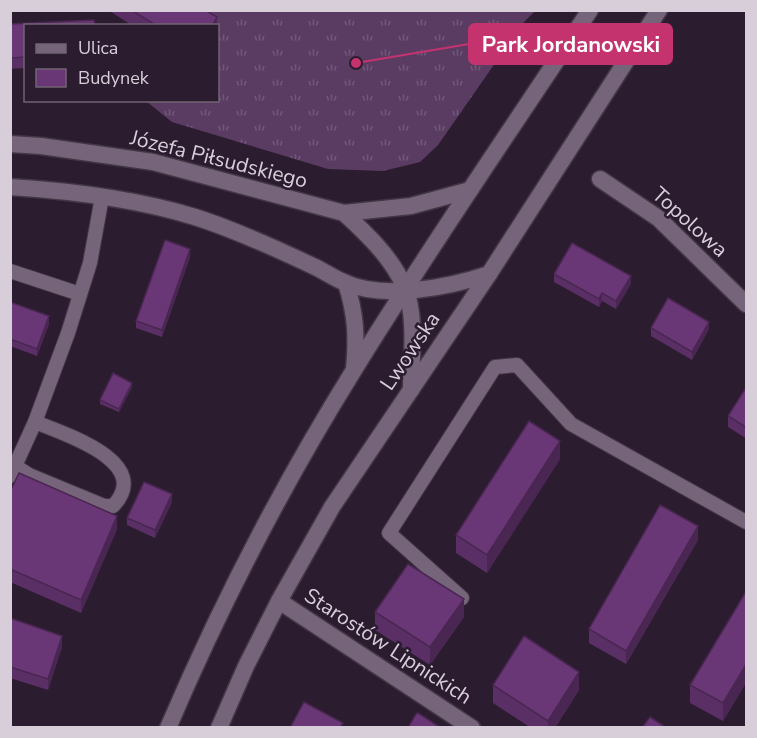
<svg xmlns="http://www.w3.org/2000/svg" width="757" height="738" viewBox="0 0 757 738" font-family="'Nunito Sans',sans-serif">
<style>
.grass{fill:url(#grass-tufts)}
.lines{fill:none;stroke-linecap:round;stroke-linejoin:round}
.service-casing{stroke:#433746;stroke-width:16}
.minor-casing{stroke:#433746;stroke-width:19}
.tertiary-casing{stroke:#433746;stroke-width:19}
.secondary-casing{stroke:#433746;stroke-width:19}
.service{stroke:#76657a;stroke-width:14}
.minor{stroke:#76657a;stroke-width:16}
.tertiary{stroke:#76657a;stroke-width:16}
.secondary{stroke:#76657a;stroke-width:16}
.wall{fill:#5a2f65}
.shaded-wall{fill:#4a2652}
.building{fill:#693775;stroke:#4a2652;stroke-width:1.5}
.labels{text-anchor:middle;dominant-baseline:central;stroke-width:5;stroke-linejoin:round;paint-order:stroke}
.street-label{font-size:21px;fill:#d7ceda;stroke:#2b1d2f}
.leader{fill:none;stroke:#c5336e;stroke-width:2}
.callout-dot{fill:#c5336e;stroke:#2b1d2f;stroke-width:2}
.callout{fill:#c5336e;stroke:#c5336e;stroke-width:2}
.callout-label{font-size:22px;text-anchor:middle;font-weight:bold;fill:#fff}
</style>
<defs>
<pattern id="grass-tufts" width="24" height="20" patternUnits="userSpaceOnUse" patternTransform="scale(1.5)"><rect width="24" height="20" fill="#5a3c62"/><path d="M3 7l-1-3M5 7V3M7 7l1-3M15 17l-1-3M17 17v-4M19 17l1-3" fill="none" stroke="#715778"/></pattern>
</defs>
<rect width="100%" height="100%" fill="#2b1d2f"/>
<path class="grass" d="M181,11H535L523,23L438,145L420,162L383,171L328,169L172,122L146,101L218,100V26L207,25Z"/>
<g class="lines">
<g class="service-casing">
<g id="service">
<path d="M10,271L80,294"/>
<path d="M10,464L15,466L35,422L68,333L90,263L102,197"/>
<path d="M10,476L15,466L29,475L104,506H113C155,462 62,433 35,422"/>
<path d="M462,598L389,533L495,367L517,365L571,424L746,522"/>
</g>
</g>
<g class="minor-casing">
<g id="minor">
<path d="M600,179L658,218L746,304"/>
<path d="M279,601L472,728"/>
</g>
</g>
<g class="tertiary-casing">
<g id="tertiary">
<path d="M10,144L41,146L153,162L344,213L411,206L470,190"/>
<path d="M10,187C72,191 137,199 195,217C236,230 275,248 313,266C324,271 335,279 346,283C385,300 450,287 489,274"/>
<path d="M344,213C368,235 392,258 405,288C417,318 411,359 411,390"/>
<path d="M346,283C356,315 357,337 354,369"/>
</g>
</g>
<g class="secondary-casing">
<g id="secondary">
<path d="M168,728C221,604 283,484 354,370C429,248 511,130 590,10"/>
<path d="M219,728L246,666L279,601L332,507L489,274L659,10"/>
</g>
</g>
<use href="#service" class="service"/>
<use href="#minor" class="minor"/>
<use href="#tertiary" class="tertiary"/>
<use href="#secondary" class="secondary"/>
</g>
<g class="wall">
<path d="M108,10H205L217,26H133Z"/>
<path d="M10,24L26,26V68L10,69Z"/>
<path d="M190,257L162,337L136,328V321Z"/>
<path d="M554,274L631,284L616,309L602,301L599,307L554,282Z"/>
<path d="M10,302L49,324L37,356L10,346Z"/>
<path d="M651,328L709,329L692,360L651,336Z"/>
<path d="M747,386V439L728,427V416Z"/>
<path d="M132,387L119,412L100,404V400Z"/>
<path d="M560,459L487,573L456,553V535Z"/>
<path d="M10,492L117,529L81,613L10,582Z"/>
<path d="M172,502L155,538L127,525V518Z"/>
<path d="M698,540L626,664L589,643V629Z"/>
<path d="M747,590V681L723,721L690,703V685Z"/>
<path d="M375,612L464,617L430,665L375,630Z"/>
<path d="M10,618L62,647L48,690L10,678Z"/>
<path d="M493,685L579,690L555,728H531L493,703Z"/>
</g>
<g class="shaded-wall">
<path d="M217,17V26H212Z"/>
<path d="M190,249V257L162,337V330Z"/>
<path d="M631,276V284L616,309V301Z"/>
<path d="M602,293V301L599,307V299Z"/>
<path d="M49,316V324L37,356V349Z"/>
<path d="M709,322V329L692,360V352Z"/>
<path d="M132,383V387L119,412V409Z"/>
<path d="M560,441V459L487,573V555Z"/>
<path d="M172,494V502L155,538V530Z"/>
<path d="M117,516V529L81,613V600Z"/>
<path d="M698,526V540L626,664V651Z"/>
<path d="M464,599V617L430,665V647Z"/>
<path d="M62,636V647L48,690V679Z"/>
<path d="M747,663V681L723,721V703Z"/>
<path d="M579,672V690L555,728H548V721Z"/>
</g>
<g class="building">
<path d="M131,10H205L217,17L212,26H157Z"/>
<path d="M94,20L95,26H26V57L10,58V24Z"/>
<path d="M165,240L190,249L162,330L136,321Z"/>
<path d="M572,243L631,276L616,301L602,293L599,299L554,274Z"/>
<path d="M668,298L709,322L692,352L651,328Z"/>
<path d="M10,302L49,316L37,349L10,339Z"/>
<path d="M113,373L132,383L119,409L100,400Z"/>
<path d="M747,386V428L728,416Z"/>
<path d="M529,421L560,441L487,555L456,535Z"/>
<path d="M19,473L117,516L81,600L10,569V492Z"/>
<path d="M144,482L172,494L155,530L127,518Z"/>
<path d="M660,505L698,526L626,651L589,629Z"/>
<path d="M408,564L464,599L430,647L375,612Z"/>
<path d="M747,590V663L723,703L690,685Z"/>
<path d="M10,618L62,636L48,679L10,667Z"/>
<path d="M524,636L579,672L548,721L493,685Z"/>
<path d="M304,702L343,723L340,728H290Z"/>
<path d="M418,713L441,728H408L416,714Z"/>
<path d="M650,717L667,728H642Z"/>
</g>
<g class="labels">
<g class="street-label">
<text transform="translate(219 159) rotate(14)">Józefa Piłsudskiego</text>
<text transform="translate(690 222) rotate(42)">Topolowa</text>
<text transform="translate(410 351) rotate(-56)">Lwowska</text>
<text transform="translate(388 646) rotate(33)">Starostów Lipnickich</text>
</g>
</g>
<path class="leader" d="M356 63L469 44"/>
<circle class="callout-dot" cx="356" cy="63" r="6"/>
<rect class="callout" x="469" y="24" width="203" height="40" rx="6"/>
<g class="callout-label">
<text x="571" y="52">Park Jordanowski</text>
</g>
<rect width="757" height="738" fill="none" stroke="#d7ceda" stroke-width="24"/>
<rect x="24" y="24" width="195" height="78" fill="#2b1d2f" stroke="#706473" stroke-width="1.5"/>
<rect x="36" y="44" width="30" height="9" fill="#76657a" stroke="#706473" stroke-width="1.5"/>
<text x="78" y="54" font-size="18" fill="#d7ceda">Ulica</text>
<rect x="36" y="69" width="30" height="18" fill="#693775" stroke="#706473" stroke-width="1.5"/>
<text x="78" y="84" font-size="18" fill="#d7ceda">Budynek</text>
</svg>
